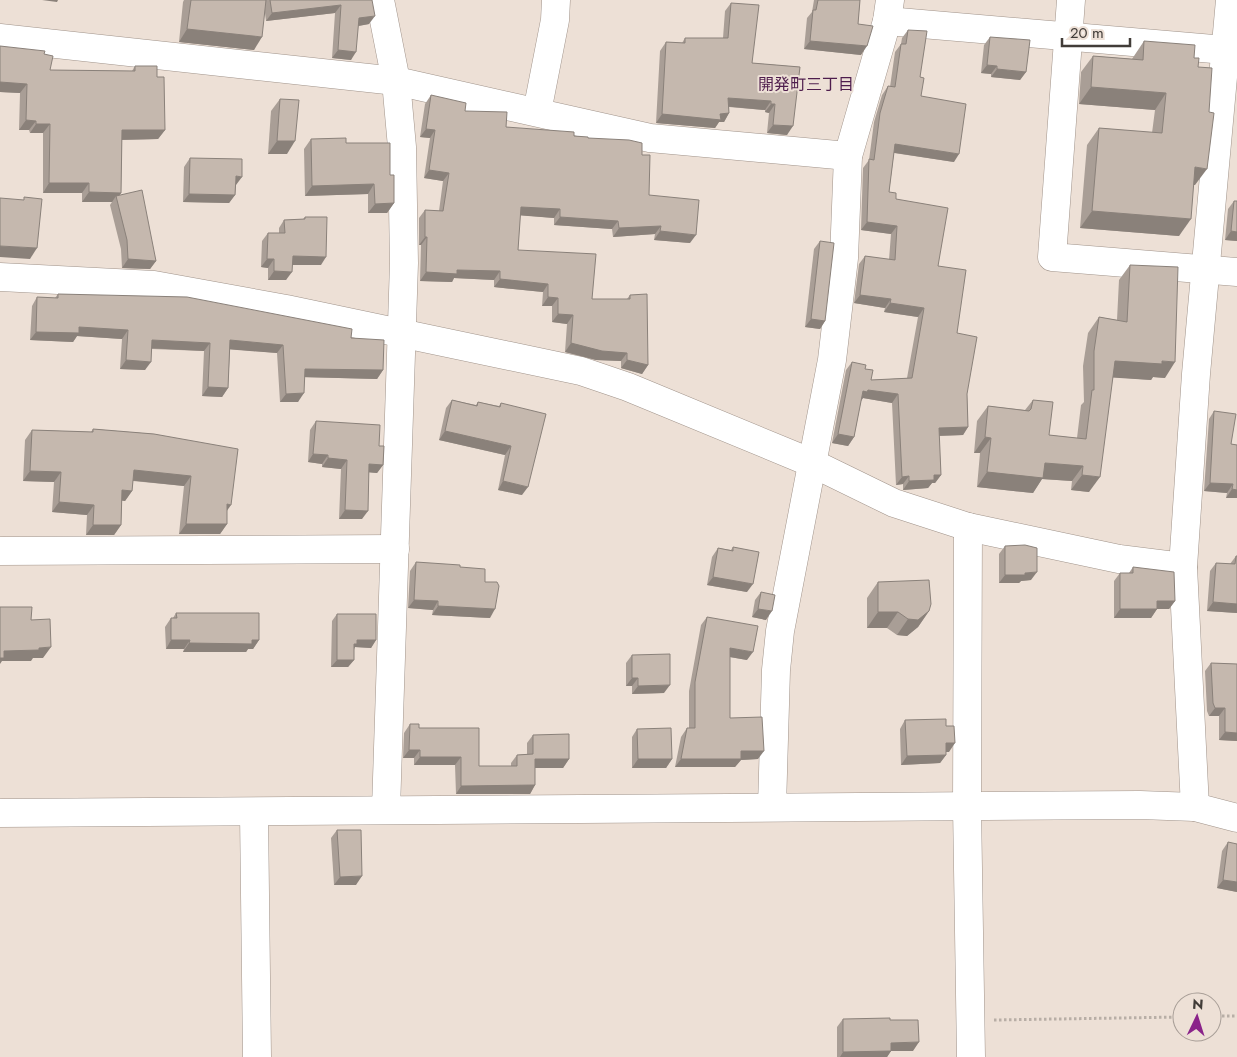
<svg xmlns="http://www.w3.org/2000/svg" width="1237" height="1057" viewBox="0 0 1237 1057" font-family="Jost,'Noto Sans JP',sans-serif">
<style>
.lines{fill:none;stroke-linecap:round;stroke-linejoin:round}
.minor-casing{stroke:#a0938a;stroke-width:29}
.path{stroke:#b8aea6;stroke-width:3;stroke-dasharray:2.5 2.5;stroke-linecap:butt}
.minor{stroke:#fff;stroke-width:28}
.wall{fill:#a99e96}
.shaded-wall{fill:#8a817a}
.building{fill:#c5b8ae;stroke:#8a817a}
.labels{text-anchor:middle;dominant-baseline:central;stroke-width:4;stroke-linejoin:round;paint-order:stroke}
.neighbourhood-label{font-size:16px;fill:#4e1d4d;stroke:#ede0d6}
</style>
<rect width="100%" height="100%" fill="#ede0d6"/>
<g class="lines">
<g class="minor-casing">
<g id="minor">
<path d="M380,0L396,81L402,147L404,263L386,809"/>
<path d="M1071,0L1052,257L1237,272"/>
<path d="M887,21L1225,50"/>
<path d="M0,38L396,81L650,138L848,156"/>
<path d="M537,112L555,20L556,0"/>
<path d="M0,277L154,285L286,309L581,371L628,387L812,463L894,503L968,527L1119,559L1183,567"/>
<path d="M968,527L967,806L971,1057"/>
<path d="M0,551L395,549"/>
<path d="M772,807L776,670L780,631L832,360L844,258L848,156L887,21L890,0"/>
<path d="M1195,807L1183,567L1196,374L1230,0"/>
<path d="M0,813L1140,805L1195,807L1237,818"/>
<path d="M254,813L257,1057"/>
</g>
</g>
<g class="path">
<path d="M1212,1016H1237"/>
<path d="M994,1020L1182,1017"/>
</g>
<use href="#minor" class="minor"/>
</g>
<g class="wall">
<path d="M184,0H372L369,24L358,26L351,60L332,58L335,13L266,21L265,13L254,50L179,42L183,2Z"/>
<path d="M814,0H860L858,24L861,55L804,49L807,18L812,12Z"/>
<path d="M731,3L752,63L800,67L787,135L767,133L769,113L765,112V110L729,107V113L724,122H719L715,128L656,123L660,51L666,42L682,43L685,38H723L725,11Z"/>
<path d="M908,30L920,77L921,96L954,162L894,153L889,192L896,199L938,266L957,333L967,394L968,427L963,435L939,436L941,475L935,483H932L928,488L903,490V484L896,485L892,403L863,398L861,401L854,437L848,446L832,443L846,370L852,362L865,369L871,380L907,378L918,317L884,312L885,308L854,303L859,264L865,256L889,260L891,234L861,230L863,168L869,160L874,122L882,95L888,86L890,87L895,52L901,44L902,38Z"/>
<path d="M990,37L1026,72L1020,80L991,77V74L981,73L984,45Z"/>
<path d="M1144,41L1194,58L1198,67L1195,185H1193L1179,236L1080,228L1087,145L1099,128L1152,133L1155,110L1079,104L1081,72L1093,56L1132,59Z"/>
<path d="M0,46L44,54L50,70L132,71L135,66L157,77L165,130L158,139L122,140L121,193L119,196L156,261L150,269L122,268L121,249L110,205L112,202H82V193H43V133H30L29,130H19L20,93L0,92Z"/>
<path d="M431,95L465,111L506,127L574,136L588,138L642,155L649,195L690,243L654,240L655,234L613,237L612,229L554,225V218L520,215L518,250L592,299H627L630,295L648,365L642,374L621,368V361L596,360L565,352L567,324L552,322V306H542L543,292L494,287V280L454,278L452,282L420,281L421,245H419V218L425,210L439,211L443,181L424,178L430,138L420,137L425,104Z"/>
<path d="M280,99L287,154H268L271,111Z"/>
<path d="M311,139L346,143L390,175L394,203L387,213H368V194L305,196L304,149Z"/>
<path d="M190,158L236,185L235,195L229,203L183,202L184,167Z"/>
<path d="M1234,201H1237V241L1225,240L1228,209Z"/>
<path d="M305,217L321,265H292L286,280H268V268L261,267L262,241L268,233H279V228L284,220L303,219Z"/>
<path d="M820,241L825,321L820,329L805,327L814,249Z"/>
<path d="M1130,265L1165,378L1153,377L1151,380L1113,377L1089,492L1071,490L1072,481L1042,479L1033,493L977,487L980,453H974L977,421L988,406L1025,410L1033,400L1049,435L1077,438L1081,405L1084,402L1083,366L1088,333L1099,317L1117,320L1119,280Z"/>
<path d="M58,294L351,338L383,370L377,379L304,377L298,402H280L277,353L230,349L228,388L222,397L202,396L204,351L152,349L145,370L120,369L122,339L77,336L73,342L30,340L32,306L37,297L55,298Z"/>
<path d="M452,400L476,405L478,402L499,406L501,403L522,495L498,490L505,455L439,440L446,408Z"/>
<path d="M1214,411L1231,444L1237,445V498H1226L1227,493L1204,491L1209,419Z"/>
<path d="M316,421L379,446L383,465L377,473L369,472L362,519H339L341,469L322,467V464L308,462L310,430Z"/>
<path d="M93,429L154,434L227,511V524L220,534H179L184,486L133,481L132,491L125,501L122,500L121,525L114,535H86L87,515L52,512L54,482L23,481L25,440L32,430L91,432Z"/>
<path d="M1005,546L1031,580L1021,581L1019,583H999V554Z"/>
<path d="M733,547L747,592L707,585L712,557L718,548L731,550Z"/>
<path d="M1236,556H1237V613L1207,611L1210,571L1216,563L1230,564Z"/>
<path d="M416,562L460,567L485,582L490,618L432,615L433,610L408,608L410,571Z"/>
<path d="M1133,567L1175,601L1169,609H1157L1151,618H1114V581L1120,573H1129Z"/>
<path d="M878,582L929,611L918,627L907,636L897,635L887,628H867V598Z"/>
<path d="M761,592L766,620L752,617L755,600Z"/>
<path d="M176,613L259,640L253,649H248L246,652H183L184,649H166L165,627L171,618H173Z"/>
<path d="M337,614L376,640L371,648L355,647L354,650V660L348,667H331L332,621Z"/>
<path d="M707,617L747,660L730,657V718L758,759L741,760L735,767H675L681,737L687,728H689V691L701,625Z"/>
<path d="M632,655L664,693L632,694V686H626V663Z"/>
<path d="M1211,663L1237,664V741L1219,740V716H1209L1207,711L1205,671Z"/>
<path d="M905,720L946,726L949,752H946V755L940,763L901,765L900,729Z"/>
<path d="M410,724L419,728L479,766H511V763L517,755L527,754V743L533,735L569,759L563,768H535V785L530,794H456L455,765H414V758H403L404,733Z"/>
<path d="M637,729L672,759L666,768H632V737Z"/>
<path d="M337,830L356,885H334L331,838Z"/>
<path d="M1228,842L1237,892L1217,888L1222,851Z"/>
<path d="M843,1019L890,1020L913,1051H891L887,1057H837V1027Z"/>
</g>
<g class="shaded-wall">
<path d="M42,0H58L57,2Z"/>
<path d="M341,5L335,13L266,21L272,13Z"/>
<path d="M375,16L369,24L353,27L359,18Z"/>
<path d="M187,29L262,37L254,50L179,42Z"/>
<path d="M810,41L867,46L861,55L804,49Z"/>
<path d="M338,50L356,52L351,60L332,58Z"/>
<path d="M987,65L997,66L991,74L981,73Z"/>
<path d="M997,69L1026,72L1020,80L991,77Z"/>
<path d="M0,82L27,84L20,93L0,92Z"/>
<path d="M1091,87L1166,93L1155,110L1079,104Z"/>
<path d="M728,98L771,101L765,110L722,106Z"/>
<path d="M771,104H775L769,113L765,112Z"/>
<path d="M729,113L724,122H719L715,128L656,123L662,114H720Z"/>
<path d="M26,120L36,121L29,130H19Z"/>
<path d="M36,124H50L43,133H30Z"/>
<path d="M773,125L793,126L787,135L767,133Z"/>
<path d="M426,129L435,130L430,138L420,137Z"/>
<path d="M122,130H165L158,139L115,140Z"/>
<path d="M277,141H295L287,154H268Z"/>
<path d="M895,144L959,154L954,162L889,152Z"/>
<path d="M1195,167L1207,169L1195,185L1183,184Z"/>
<path d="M429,170L449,173L443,181L424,178Z"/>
<path d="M236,176L242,177L236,185Z"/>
<path d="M49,183H89L82,193H43Z"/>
<path d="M374,184L368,194L305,196L312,186Z"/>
<path d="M89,192L121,193L117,199L116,196L112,202H82Z"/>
<path d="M189,194L235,195L229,203L183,202Z"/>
<path d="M394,203L387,213H368L375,204Z"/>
<path d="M521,207L560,209L554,218L515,215Z"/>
<path d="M1092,211L1191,219L1179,236L1080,228Z"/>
<path d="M560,217L618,221L612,229L554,225Z"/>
<path d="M867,222L897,226L891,234L861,230Z"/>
<path d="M661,226L655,234L613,237L619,228Z"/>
<path d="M660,231L696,235L690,243L654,240Z"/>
<path d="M1231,231L1237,232V241L1225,240Z"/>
<path d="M425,237H427L421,245H419Z"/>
<path d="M0,246L37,248L30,259L0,257Z"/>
<path d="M293,256L326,257L321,265H287Z"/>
<path d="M128,259L156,261L150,269L122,268Z"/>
<path d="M267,259H274L268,268L261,267Z"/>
<path d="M457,270L500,271L494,280L454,278L452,282L420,281L426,272Z"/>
<path d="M274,271L292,272L286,280H268Z"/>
<path d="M500,279L548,284L543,292L494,287Z"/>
<path d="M860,295L891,299L885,308L854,303Z"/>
<path d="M548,297L558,298L552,306H542Z"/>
<path d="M890,303L924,308L918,317L884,312Z"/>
<path d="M558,314L573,315L567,324L552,322Z"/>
<path d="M811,319L825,321L820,329L805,327Z"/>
<path d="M79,327L128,330L122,339L77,336L73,342L30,340L36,332Z"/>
<path d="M152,340L210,343L204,351L146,348Z"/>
<path d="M230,340L283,345L277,353L225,349Z"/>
<path d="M571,343L627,353L621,361L596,360L565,352Z"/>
<path d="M126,360L151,362L145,370L120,369Z"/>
<path d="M627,360L648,365L642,374L621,368Z"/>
<path d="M1115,361H1162L1175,362L1165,378L1153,377L1151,380L1104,377Z"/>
<path d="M305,369L383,370L377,379L299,377Z"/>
<path d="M208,387L228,388L222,397L202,396Z"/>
<path d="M868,390L898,394L892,403L863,398L861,401L863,391Z"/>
<path d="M304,393L298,402H280L286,394Z"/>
<path d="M968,427L963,435L933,436L939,428Z"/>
<path d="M445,431L511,446L505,455L439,440Z"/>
<path d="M838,434L854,437L848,446L832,443Z"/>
<path d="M985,437L991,438L980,453H974Z"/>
<path d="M313,454L328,455L322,464L308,462Z"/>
<path d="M328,458L347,460L341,469L322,467Z"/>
<path d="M1045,463L1083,466L1072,481L1042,479L1033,493L977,487L987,472Z"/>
<path d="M369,464L383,465L377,473L364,472Z"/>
<path d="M134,470L191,476L184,486L127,480Z"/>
<path d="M30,471L61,472L54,482L23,481Z"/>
<path d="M934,475H941L935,483H932L928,488L903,490L909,481Z"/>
<path d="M1082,475L1100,477L1089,492L1071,490Z"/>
<path d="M909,476L903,484L896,485L902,477Z"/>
<path d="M503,481L528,487L522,495L498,490Z"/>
<path d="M1210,483L1233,484L1227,493L1204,491Z"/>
<path d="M1232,489L1237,490V498H1226Z"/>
<path d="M122,490L132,491L125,501L115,500Z"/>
<path d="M59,502L94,505L87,515L52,512Z"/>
<path d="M227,504L231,505L224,515Z"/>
<path d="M345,510L368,511L362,519H339Z"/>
<path d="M186,524H227L220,534H179Z"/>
<path d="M93,525H121L114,535H86Z"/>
<path d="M1037,572L1031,580L1021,581L1019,583H999L1005,575Z"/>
<path d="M713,577L753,584L747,592L707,585Z"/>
<path d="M414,600L438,601L433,610L408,608Z"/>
<path d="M1157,601H1175L1169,609H1157L1151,618H1114L1120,609Z"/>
<path d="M1213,602L1237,604V613L1207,611Z"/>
<path d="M438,606L495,609L490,618L432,615Z"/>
<path d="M758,609L772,611L766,620L752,617Z"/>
<path d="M929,611L918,627L907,636L897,635L908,619Z"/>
<path d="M878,612H898L887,628H867Z"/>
<path d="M171,640H190L184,649H166Z"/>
<path d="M252,640H259L253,649H248L246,652H183L189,643Z"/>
<path d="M357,640H376L371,648L355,647L352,652L354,644Z"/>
<path d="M51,647L43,658H33L31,661H2L0,664V656L4,651L39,648Z"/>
<path d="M730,648L753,652L747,660L724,656Z"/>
<path d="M337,660H354L348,667H331Z"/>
<path d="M632,678H638L632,686H626Z"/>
<path d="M670,685L664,693L632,694L638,686Z"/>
<path d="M1215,708H1225L1219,716H1209Z"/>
<path d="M1225,732L1237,733V741L1219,740Z"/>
<path d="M946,743H955L949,752H940Z"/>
<path d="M409,750H420L414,758H403Z"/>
<path d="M741,751H764L758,759L741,760L735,767H675L681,759Z"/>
<path d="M946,755L940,763L901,765L907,756Z"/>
<path d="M420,757H461L455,765H414Z"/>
<path d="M535,759H569L563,768H529Z"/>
<path d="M638,759H672L666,768H632Z"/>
<path d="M535,785L530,794H456L461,786Z"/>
<path d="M362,876L356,885H334L340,877Z"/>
<path d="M1223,880L1237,882V892L1217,888Z"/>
<path d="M919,1042L913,1051H891L887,1057H840L843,1052L891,1043Z"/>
</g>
<g class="building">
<path d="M191,0H266L262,37L187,29Z"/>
<path d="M270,0H372L375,16L359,18L356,52L338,50L341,5L272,13Z"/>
<path d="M818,0H860L858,24L873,26L867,46L810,41L813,10H816Z"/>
<path d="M731,3L759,5L752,63L800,67L793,126L773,125L775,104H771V101L728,98L729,113L720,114L721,120L662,114L666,42L685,43V38H728Z"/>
<path d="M908,30L927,31L920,77L924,78L921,96L966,104L959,154L895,144L889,192L896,193V199L948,208L938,266L966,270L957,333L977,337L967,394L968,427L939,428L941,475H934V480L909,481V476L902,477L898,394L868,390L867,392L863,391L854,437L838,434L852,362L866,365L865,369L873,370L871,380L912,378L924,308L890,303L891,299L860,295L865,256L895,260L897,226L867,222L869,159L874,160L880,113L888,86L895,87L901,44H906Z"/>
<path d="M990,37L1030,40L1026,72L997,69V66L987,65Z"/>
<path d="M1144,41L1195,45L1194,58H1199L1198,67L1212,68L1209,112L1214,113L1207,169L1195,167L1191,219L1092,211L1099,128L1162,133L1166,93L1091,87L1093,56L1143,60Z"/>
<path d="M0,46L45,51L44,54L53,56L50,70L135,71V66H157V77H164L165,130H122L121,193L89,192V183H49L50,124H36V121L26,120L27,84L0,82Z"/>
<path d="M431,95L466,103L465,111L507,112L506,127L574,132V136L588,137V138L629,140L642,143V155H650L649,195L699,200L696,235L660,231L661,226L619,228L618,221L560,217V209L521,207L518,250L596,254L592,299H630V295L647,294L648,365L627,360V353L602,351L571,343L573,315L558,314V298L548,297V284L500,279V271L457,270V274L426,272L427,237H425V210L443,211L449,173L429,170L435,130L426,129Z"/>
<path d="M280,99L299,100L295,141H277Z"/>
<path d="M346,138V143H390V175H394V203L375,204L374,184L312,186L311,139Z"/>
<path d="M190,158L242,159V177L236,176L235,195L189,194Z"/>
<path d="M142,190L156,261L128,259L127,240L116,196Z"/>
<path d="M24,197L42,199L37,248L0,246V198L24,200Z"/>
<path d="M1234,201H1237V232L1231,231Z"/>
<path d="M305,217H327L326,257L293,256L292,272L274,271V259H267L268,233H285L284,220L305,219Z"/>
<path d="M820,241L834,243L825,321L811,319Z"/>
<path d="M1130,265L1178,267L1175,362L1162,361V364L1115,361L1100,477L1082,475L1083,466L1045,463L1043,478L987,472L991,438L985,437L988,406L1029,411L1031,409L1033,400L1053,402L1049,435L1086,439L1092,390H1094V351L1099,317L1127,322Z"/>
<path d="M58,294L187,297L352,329L351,338L384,340L383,370L305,369L304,393L286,394L283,345L230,340L228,388L208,387L210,343L152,340L151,362L126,360L128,330L79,327V333L36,332L37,297L58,298Z"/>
<path d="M452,400L477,406L478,402L500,407L501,403L546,414L528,487L503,481L511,446L445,431Z"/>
<path d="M1214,411L1236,414L1231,444L1237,445V490L1232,489L1233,484L1210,483Z"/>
<path d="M316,421L380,425L379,446H384L383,465L369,464L368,511L345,510L347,460L328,458V455L313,454Z"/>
<path d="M93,429L154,434L238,449L231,505L227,504V524H186L191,476L134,470L132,491L122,490L121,525H93L94,505L59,502L61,472L30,471L32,430L93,432Z"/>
<path d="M1025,545L1037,548V572L1025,573V575H1005V546Z"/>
<path d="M733,547L759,552L753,584L713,577L718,548L733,551Z"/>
<path d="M1236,556H1237V604L1213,602L1216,563L1235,564Z"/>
<path d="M416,562L460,565V567L485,569V582H497L499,586L495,609L438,606V601L414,600Z"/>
<path d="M1133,567L1174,572L1175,601H1157V609H1120V573H1133Z"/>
<path d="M929,580L931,604L929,611L918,620L908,619L898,612H878V582Z"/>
<path d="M761,592L775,595L772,611L758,609Z"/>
<path d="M0,607H32L31,620L50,619L51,647L39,648V650L4,651V658H0Z"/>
<path d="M176,613H259V640H252V644L189,643L190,640H171V618H177Z"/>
<path d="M337,614H376V640H357V644H354V660H337Z"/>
<path d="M707,617L758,626L753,652L730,648V718L762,717L764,751H741V759H681L687,728H695V682Z"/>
<path d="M670,654V685L638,686V678H632V655Z"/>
<path d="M1211,663L1237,664V733L1225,732V708H1215L1213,703Z"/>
<path d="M946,719V726H954L955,743H946V755L907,756L905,720Z"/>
<path d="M410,724H419V728H479V766H517V755L533,754V735L569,734V759H535V785L461,786V757H420V750H409Z"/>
<path d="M671,728L672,759H638L637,729Z"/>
<path d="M337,830H361L362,876L340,877Z"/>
<path d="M1228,842L1237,844V882L1223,880Z"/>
<path d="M890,1018V1020H918L919,1042L891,1043V1051L843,1052V1019Z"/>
</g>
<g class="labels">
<g class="neighbourhood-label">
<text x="806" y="84">開発町三丁目</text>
</g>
</g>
<g transform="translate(1197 1017) rotate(4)"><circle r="24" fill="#ede0d6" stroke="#a89e97"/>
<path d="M0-4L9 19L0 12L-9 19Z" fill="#8a238a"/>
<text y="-8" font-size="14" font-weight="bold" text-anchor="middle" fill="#413c38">N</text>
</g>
<path d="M1062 38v8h68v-8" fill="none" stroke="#413c38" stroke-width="2.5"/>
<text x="1070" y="38" font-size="15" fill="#413c38" stroke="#ede0d6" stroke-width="4" paint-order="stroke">20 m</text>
</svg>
